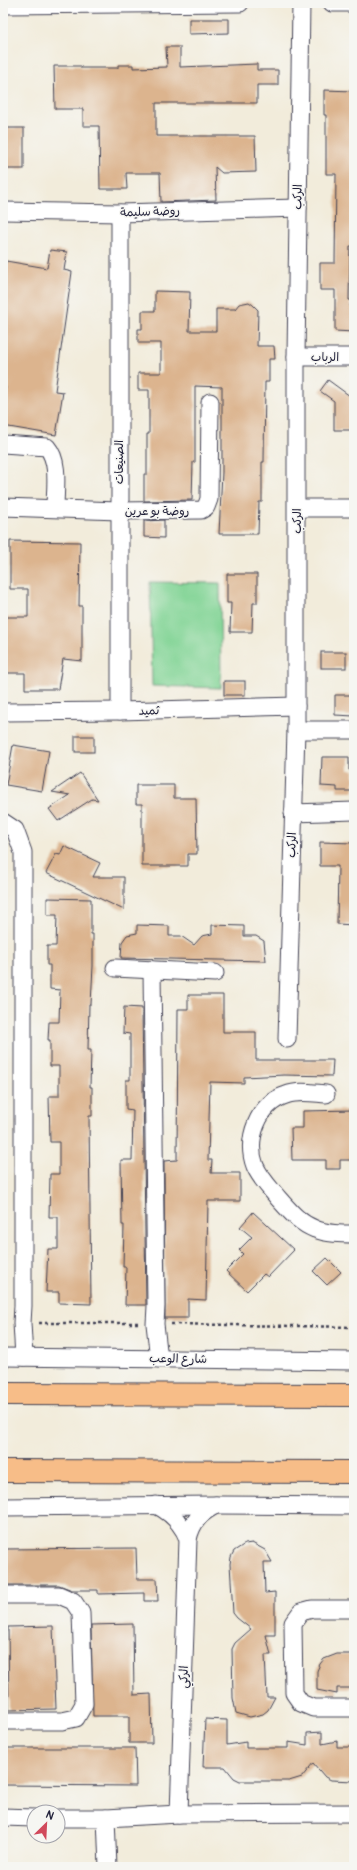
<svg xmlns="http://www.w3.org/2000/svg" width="357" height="1870" viewBox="0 0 357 1870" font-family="Pangolin,'Playpen Sans Arabic',sans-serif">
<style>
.green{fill:#82d495;stroke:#527b68}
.building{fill:#dcb48e}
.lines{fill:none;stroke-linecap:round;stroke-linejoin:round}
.minor-casing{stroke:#414053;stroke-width:19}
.major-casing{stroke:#414053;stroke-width:24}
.path{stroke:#414053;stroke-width:2.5;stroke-dasharray:3 3;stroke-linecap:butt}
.minor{stroke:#fff;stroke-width:17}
.major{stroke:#f7bd88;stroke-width:22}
.labels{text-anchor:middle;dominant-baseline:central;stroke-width:3;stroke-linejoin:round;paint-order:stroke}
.street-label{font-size:12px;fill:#22223b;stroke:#f6f6f2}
</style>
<rect width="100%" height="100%" fill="#f6f6f2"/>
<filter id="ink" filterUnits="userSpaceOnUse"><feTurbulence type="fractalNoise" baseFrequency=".025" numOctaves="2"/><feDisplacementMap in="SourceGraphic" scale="8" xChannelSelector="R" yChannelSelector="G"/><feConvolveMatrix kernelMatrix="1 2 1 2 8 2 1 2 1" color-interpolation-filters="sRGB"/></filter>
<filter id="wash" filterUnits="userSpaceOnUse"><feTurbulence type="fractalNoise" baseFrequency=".012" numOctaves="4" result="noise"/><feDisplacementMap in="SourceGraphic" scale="16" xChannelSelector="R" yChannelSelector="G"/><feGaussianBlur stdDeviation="0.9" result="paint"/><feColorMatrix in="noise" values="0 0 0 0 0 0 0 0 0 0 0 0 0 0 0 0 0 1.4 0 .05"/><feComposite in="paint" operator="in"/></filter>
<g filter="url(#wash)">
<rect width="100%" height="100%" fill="#f2ecdb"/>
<path class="green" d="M150,582L220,583L221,688L152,686Z"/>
<g id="blocks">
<g class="building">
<path d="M189,19H229V33L189,34Z"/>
<path d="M166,47H180V67L257,64V70H278V85H257V103H156V136H255L256,172L222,173L215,167L216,200L161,202L160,173H126L127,189H100L99,126H83V109H55L54,66H81V68H118V65H133V68L167,67Z"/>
<path d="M324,90L354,91V246H350L349,300H351L350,306L354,307V332L335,331V290H320V263H335L336,174H326V115H324Z"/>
<rect x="7" y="128" width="17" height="41"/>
<path d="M50,250L67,252L64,270L72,272L55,391L63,392L56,435L3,426V405L6,387L3,386V283L6,261L47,268Z"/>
<path d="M155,291L190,292L189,331H216V309H235L239,304L249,302L253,305L258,310L257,346H274L275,359H269V382H265L264,462H262V502H259L258,534H219L222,472V387L195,386V462H193L192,500L144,501V474H147V434H149V390H138V373H161V343H138V329H142V311H155Z"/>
<path d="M328,380L354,399V430H334V401L320,391Z"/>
<path d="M164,520V538L144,537V521Z"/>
<path d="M10,541L80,542L79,606H82V661L63,659L58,689H25V673H3V617H28V589H10Z"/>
<path d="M227,574H257V603H253L252,632H230L231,603H227Z"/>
<rect x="321" y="652" width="25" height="16"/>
<rect x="224" y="681" width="21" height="14"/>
<path d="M335,695H354V716L335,715Z"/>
<rect x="75" y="736" width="19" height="16"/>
<path d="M13,745L49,751L42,791L6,785Z"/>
<path d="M322,757H349V770H354V791H337V787L321,786Z"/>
<path d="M80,773L98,800L92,799L58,821L49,809L70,795L52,792Z"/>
<path d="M136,785H174V798H196L197,854H188V866H142V804H136Z"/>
<path d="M320,842L354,843V925L337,924L338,866H320Z"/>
<path d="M64,846L100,863L93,877H124V910L46,873L56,854L60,855Z"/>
<path d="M47,898L91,899V934H93V966L91,1004H89L88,1050H91L90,1087H92V1116H89L91,1304L59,1303V1292H46L48,1249H58V1217H49L50,1174H59V1142H50L49,1096H59V1066H50V1040H48L49,1022H59L60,990L50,989V965H47V946H56L57,915H47Z"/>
<path d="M137,925L169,926V936H181L194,945L202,936L212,934V925L244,926V936H256L264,941L266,961L121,958L122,942L127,935L137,933Z"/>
<path d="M188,995H223V1032H256V1060H333L332,1076L284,1075L244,1077V1083L210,1082L208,1160H212L211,1173H240V1201H208L206,1300L188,1299V1318H165L164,1161L177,1160L178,1009H188Z"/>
<path d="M124,1007L142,1008L146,1305H125L126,1267H123L124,1225H122L121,1160H132L133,1110L126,1109V1080H130V1034L123,1033Z"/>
<path d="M354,1110V1160H340V1169H326V1160H292L291,1128H303V1111Z"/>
<path d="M253,1212L294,1250L268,1277L264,1274L247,1291L226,1271L243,1254L239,1250L252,1237L240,1227Z"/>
<path d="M327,1258L341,1272L327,1285L313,1271Z"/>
<path d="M252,1543L265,1550L272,1562H264L265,1593L275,1592V1635H266L271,1655H265L267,1697H275L268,1710L263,1714L250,1717L236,1713L233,1698L232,1649L235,1643L251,1629L237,1618L233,1613L230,1564L231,1557L234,1551L245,1544Z"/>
<path d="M136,1548L137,1579H157L158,1601H144V1593L98,1594V1590H72L59,1585H3V1549Z"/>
<path d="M133,1624L134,1695L151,1694L152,1743H129V1716H93L91,1625Z"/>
<path d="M53,1626L56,1709L9,1710L8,1627Z"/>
<path d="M337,1654H354V1688H337V1694L317,1690V1671L320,1664L324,1659Z"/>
<path d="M205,1719L227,1720V1745L246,1742V1748H288V1742L307,1745V1733L322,1732V1744L337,1741V1747H354V1781L331,1780L325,1777L313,1763L302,1777L289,1781H240L234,1778L225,1767H203Z"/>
<path d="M3,1748H135L136,1786L3,1785Z"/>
</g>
</g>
</g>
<g filter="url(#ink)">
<use href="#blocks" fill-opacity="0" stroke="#414053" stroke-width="1"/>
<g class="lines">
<g class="minor-casing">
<g id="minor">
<path d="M332,3H354"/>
<path d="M3,5L240,3"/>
<path d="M3,211L120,213L298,208"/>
<path d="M120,213V711"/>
<path d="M296,357H354"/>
<path d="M3,444L47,447C60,462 55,489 55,508"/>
<path d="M3,507L119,511L201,510L206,507L209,499L210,402"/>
<path d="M297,508H354"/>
<path d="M3,712L120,711L296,706"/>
<path d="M296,730H354"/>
<path d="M293,813L354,811"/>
<path d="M3,822L15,830L23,852V1306L22,1323L24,1357"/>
<path d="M115,968L215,973"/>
<path d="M152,970L156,1306L155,1324L159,1359"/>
<path d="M287,1039L296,730V357L301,3"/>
<path d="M326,1094C313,1093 298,1090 286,1095C258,1104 245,1139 255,1166C260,1178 270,1188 278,1198C289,1210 299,1223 315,1229C327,1234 341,1234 354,1234"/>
<path d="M3,1357L354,1361"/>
<path d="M156,1505C172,1513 182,1523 188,1539"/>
<path d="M3,1507L216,1505L354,1506"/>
<path d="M3,1595H59L73,1601L81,1613L84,1704L76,1718L62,1721H3"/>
<path d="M354,1609H312L301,1612L293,1623L294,1693L301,1703L313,1708H354"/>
<path d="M179,1814L188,1539C192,1522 200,1513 216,1505"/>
<path d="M3,1817L34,1818"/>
<path d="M58,1818H106L179,1814L354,1813"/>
<path d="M106,1818L108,1867"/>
</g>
</g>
<g class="major-casing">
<g id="major">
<path d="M3,1394L354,1395"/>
<path d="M3,1471L354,1472"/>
</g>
</g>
<g class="path">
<path d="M39,1323H140"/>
<path d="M171,1324L354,1327"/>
</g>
<use href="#minor" class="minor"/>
<use href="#major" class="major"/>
</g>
</g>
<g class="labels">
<g class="street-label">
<text transform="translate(298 197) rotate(-89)">الركب</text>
<text transform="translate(150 212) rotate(-2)">روضة سليمة</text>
<text x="325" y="357">الرباب</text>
<text transform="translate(119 462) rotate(-90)">الصنيعات</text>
<text x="157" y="511">روضة بو عرين</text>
<text transform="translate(297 521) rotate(-90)">الركب</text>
<text transform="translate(149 711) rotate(-2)">ثميد</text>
<text transform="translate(292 845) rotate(-88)">الركب</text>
<text transform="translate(178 1359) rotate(1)">شارع الوعب</text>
<text transform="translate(184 1677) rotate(-88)">الركي</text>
</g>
</g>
<rect width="357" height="1870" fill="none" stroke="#f6f6f2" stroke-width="16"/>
<g transform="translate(46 1824) rotate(24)"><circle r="19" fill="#f6f6f2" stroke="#a1a1a9"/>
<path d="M0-3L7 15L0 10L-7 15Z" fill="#d1495b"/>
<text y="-6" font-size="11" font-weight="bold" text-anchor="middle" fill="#22223b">N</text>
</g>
</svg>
